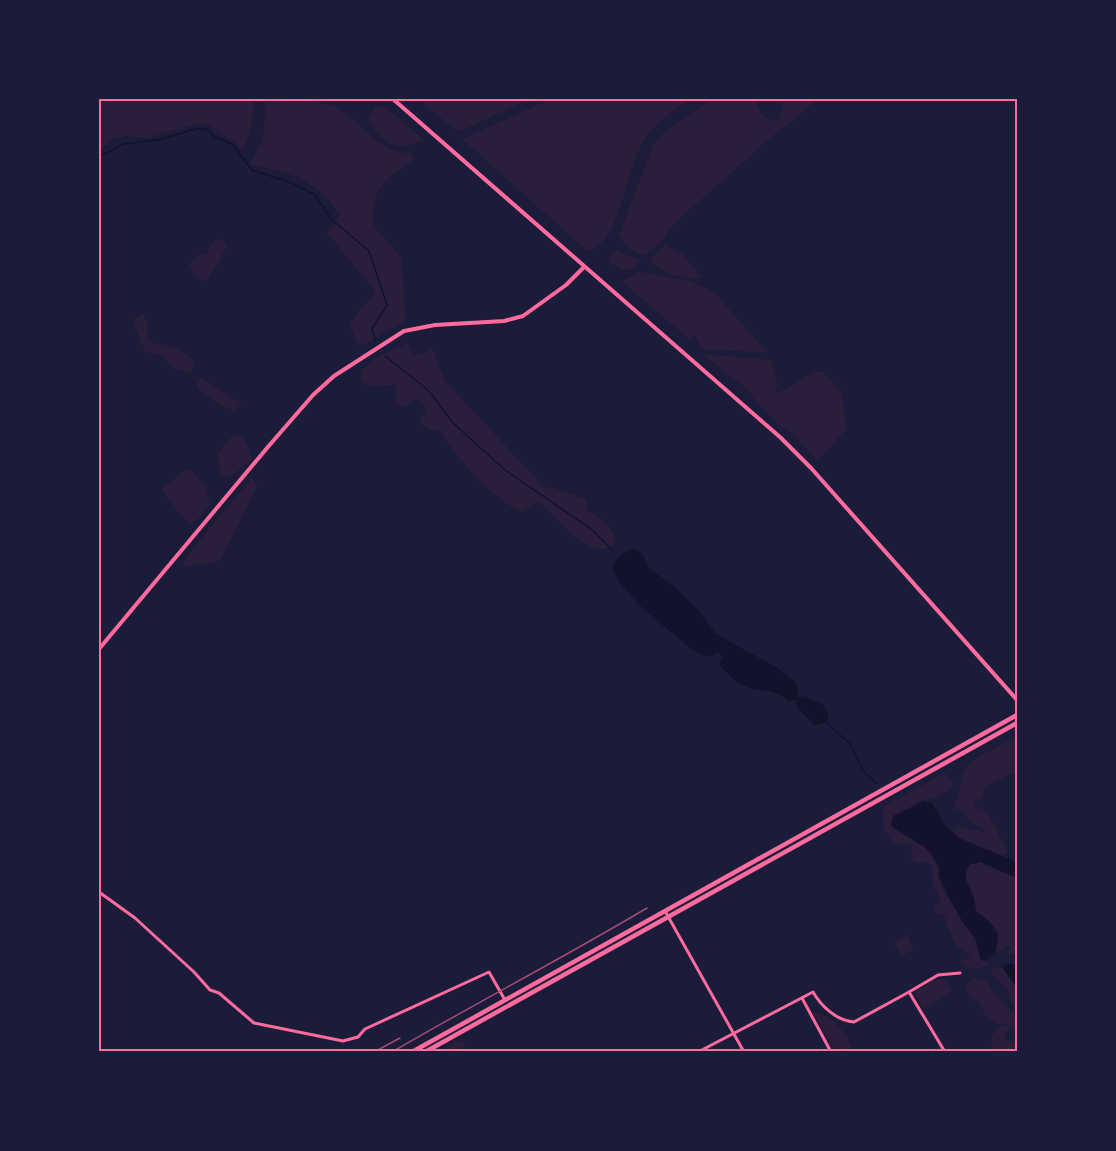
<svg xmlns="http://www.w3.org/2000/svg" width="1116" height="1151" viewBox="0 0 1116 1151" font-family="Mulish,sans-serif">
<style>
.green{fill:#2a1e3b}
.water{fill:#12122b}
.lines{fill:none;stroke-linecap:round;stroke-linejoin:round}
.stream{stroke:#12122b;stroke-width:1.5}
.minor{stroke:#ff6b9d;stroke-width:3}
.tertiary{stroke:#ff6b9d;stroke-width:4}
.secondary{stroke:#ff6b9d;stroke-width:4}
.primary{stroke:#ff6b9d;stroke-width:4.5}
.rail{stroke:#a44b75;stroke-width:1.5}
.neatline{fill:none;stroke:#ff6b9d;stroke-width:2}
</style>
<rect width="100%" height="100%" fill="#1b1b3a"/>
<g class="green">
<path d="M99,99H249L254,101C254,114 250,138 243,149L208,125L196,124L147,138L126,136L112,139L99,151Z"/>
<path d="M418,99H530L458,132Z"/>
<path d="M551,99H689C674,111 654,123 644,140C627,170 626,208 606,237C603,242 597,246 593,250H586L462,139Z"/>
<path d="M731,99H754C759,111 766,124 780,119L783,103L772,101L770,99H817C802,115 783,126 767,141C734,170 702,199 669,228C665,241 654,248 643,256L631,250L619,235L653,144L666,130L708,102Z"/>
<path d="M299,100C311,103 326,103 337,108C364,121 378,154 411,153L414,161L390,176L377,193L373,212L374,226L401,257L406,321L360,346L349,325L375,291L327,233L340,215C314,177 292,173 250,165L263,137L266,103Z"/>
<path d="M375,107H385L423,139C397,155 382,143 368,120Z"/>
<path d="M217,238L224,242L227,247L206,282L200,280L189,265L199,254H205Z"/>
<path d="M665,245L683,254L701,277C685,280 660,273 649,260Z"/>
<path d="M615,250L641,261L631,269H622L608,263L610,256Z"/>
<path d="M640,272L687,280L714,292L767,352L702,350L695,336L690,340L621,281Z"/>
<path d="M143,314L148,324L147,338C153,345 160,343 169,346C179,349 186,355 194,361L191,373L173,369L165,357L145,351L134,325L136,318Z"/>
<path d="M408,343L415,356L432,349L446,382L547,490L551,487L587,500L586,507L588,512C603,520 612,526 616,543C592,565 557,519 541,503L536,502L523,511C498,507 452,452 439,430L430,429L420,423L421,418L427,412L424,404L416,400L402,407L396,404L395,385L367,386L361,380L362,370L378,357Z"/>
<path d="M702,354L771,360L777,380L776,394L814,372H823L841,392L847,428L822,457L817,460L792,433L783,428L755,401L749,391Z"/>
<path d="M201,378L243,404L233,412C226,405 221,406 215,402C209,397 207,393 199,390L196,385Z"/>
<path d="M233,435L241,436L247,444L252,459C243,466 233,479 221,475L217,454Z"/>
<path d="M190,469L206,487L210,505L198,519L190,523L181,515L161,489L181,473Z"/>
<path d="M252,478L258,485L221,559C210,567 199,561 186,567L183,563L189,553Z"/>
<path d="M1017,737V772L985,786L982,797L974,803L976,807L987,811L1007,851L1004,856L967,842L952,832L954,828L960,826L985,833L984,829L971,822L960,809L956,810L953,805L959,798C959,788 961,775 968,766C975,757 1006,742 1017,737Z"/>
<path d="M945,773L953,783V787L940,795L919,802L891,825C904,833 921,841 930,853C940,865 936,866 939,878C943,890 957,913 964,924C972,936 979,942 979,957L985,961L987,959L989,965C979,970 967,971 960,962L962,958L967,960L970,958L964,948L958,949L946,924L945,916L937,914L934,909L936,904L941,901L933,885L932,867L928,863L914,862L911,855L913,844L909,843C886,850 880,823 884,806Z"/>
<path d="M980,862L1017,878V953L1008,956L1006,953L1011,948L1008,945L1001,951L996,952L998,941L990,922L976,911C975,906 975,901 973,896C969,884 960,876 971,864Z"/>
<path d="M907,935L914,949L902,956L894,942Z"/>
<path d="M993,967L1003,968L1017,988V1010L1009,1000L1007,989L990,972Z"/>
<path d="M973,978L987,980L992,991L1017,1017V1032L1006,1024H996L985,1015L979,1002L970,998L966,987Z"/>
<path d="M936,979L945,980L952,992L923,1008L914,992Z"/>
<path d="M812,1010C838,1021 842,1028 855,1052H835Z"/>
<path d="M1002,1026H1009V1030L1004,1034L1007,1041H1017V1052H991L992,1035Z"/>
<path d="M462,1039L466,1046L456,1052H438Z"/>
</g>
<g class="water">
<path d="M631,549H636L643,555L648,567L677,589L697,609L716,634L776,667L796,682L798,698L803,696L823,704L829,716L827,722L814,725L797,707L796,701L794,699L789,702C774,687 760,693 744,686C734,681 725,672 719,663L722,657L721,654L717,652L710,657C704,655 697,654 693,650C670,631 619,594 612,566L619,556Z"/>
<path d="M924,801L933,804L946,827L961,839L1017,862V878L980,862L971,864C960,876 969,884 973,896C975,901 975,907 976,911L990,922L998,934L996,952L985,961L981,960L975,937L965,926L951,901L939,877V867L931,854L926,848L891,826L893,816Z"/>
<path d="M1012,964L1017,967V988L1003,968L1005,965Z"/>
</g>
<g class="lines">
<g class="stream">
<path d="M99,156L114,150L122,144L158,140L199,128L208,130L214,136L233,145L252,170L292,183L315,195L331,219L369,251L387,305L372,329L375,340"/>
<path d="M385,356L428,390L453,423L505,470L591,529L611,549"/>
<path d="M825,721L849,743L863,771L876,783"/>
</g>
<g class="minor">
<path d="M99,892L135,918L194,972L210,990L219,993L254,1023L343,1041L358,1037L365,1029L489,972L505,1000"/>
<path d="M665,911L744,1052"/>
<path d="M909,992L938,975L960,973"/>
<path d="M802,998L831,1052"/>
<path d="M698,1052L813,992C821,1006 837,1021 854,1022L909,992L945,1052"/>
</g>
<path class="tertiary" d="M99,649L267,448L313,395L334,376L404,331L435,325L504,321L523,316L566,285L584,267"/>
<path class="secondary" d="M393,99L781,438L811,468L1017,700"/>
<g class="primary">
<path d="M412,1052L1017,715"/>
<path d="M425,1052L1017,723"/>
</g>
<g class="rail">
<path d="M374,1052L400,1038"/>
<path d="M392,1052C476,1003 563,958 647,908"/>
</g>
</g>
<rect width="1116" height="1151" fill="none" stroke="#1b1b3a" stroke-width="201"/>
<rect x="100" y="100" width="916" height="950" class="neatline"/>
</svg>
